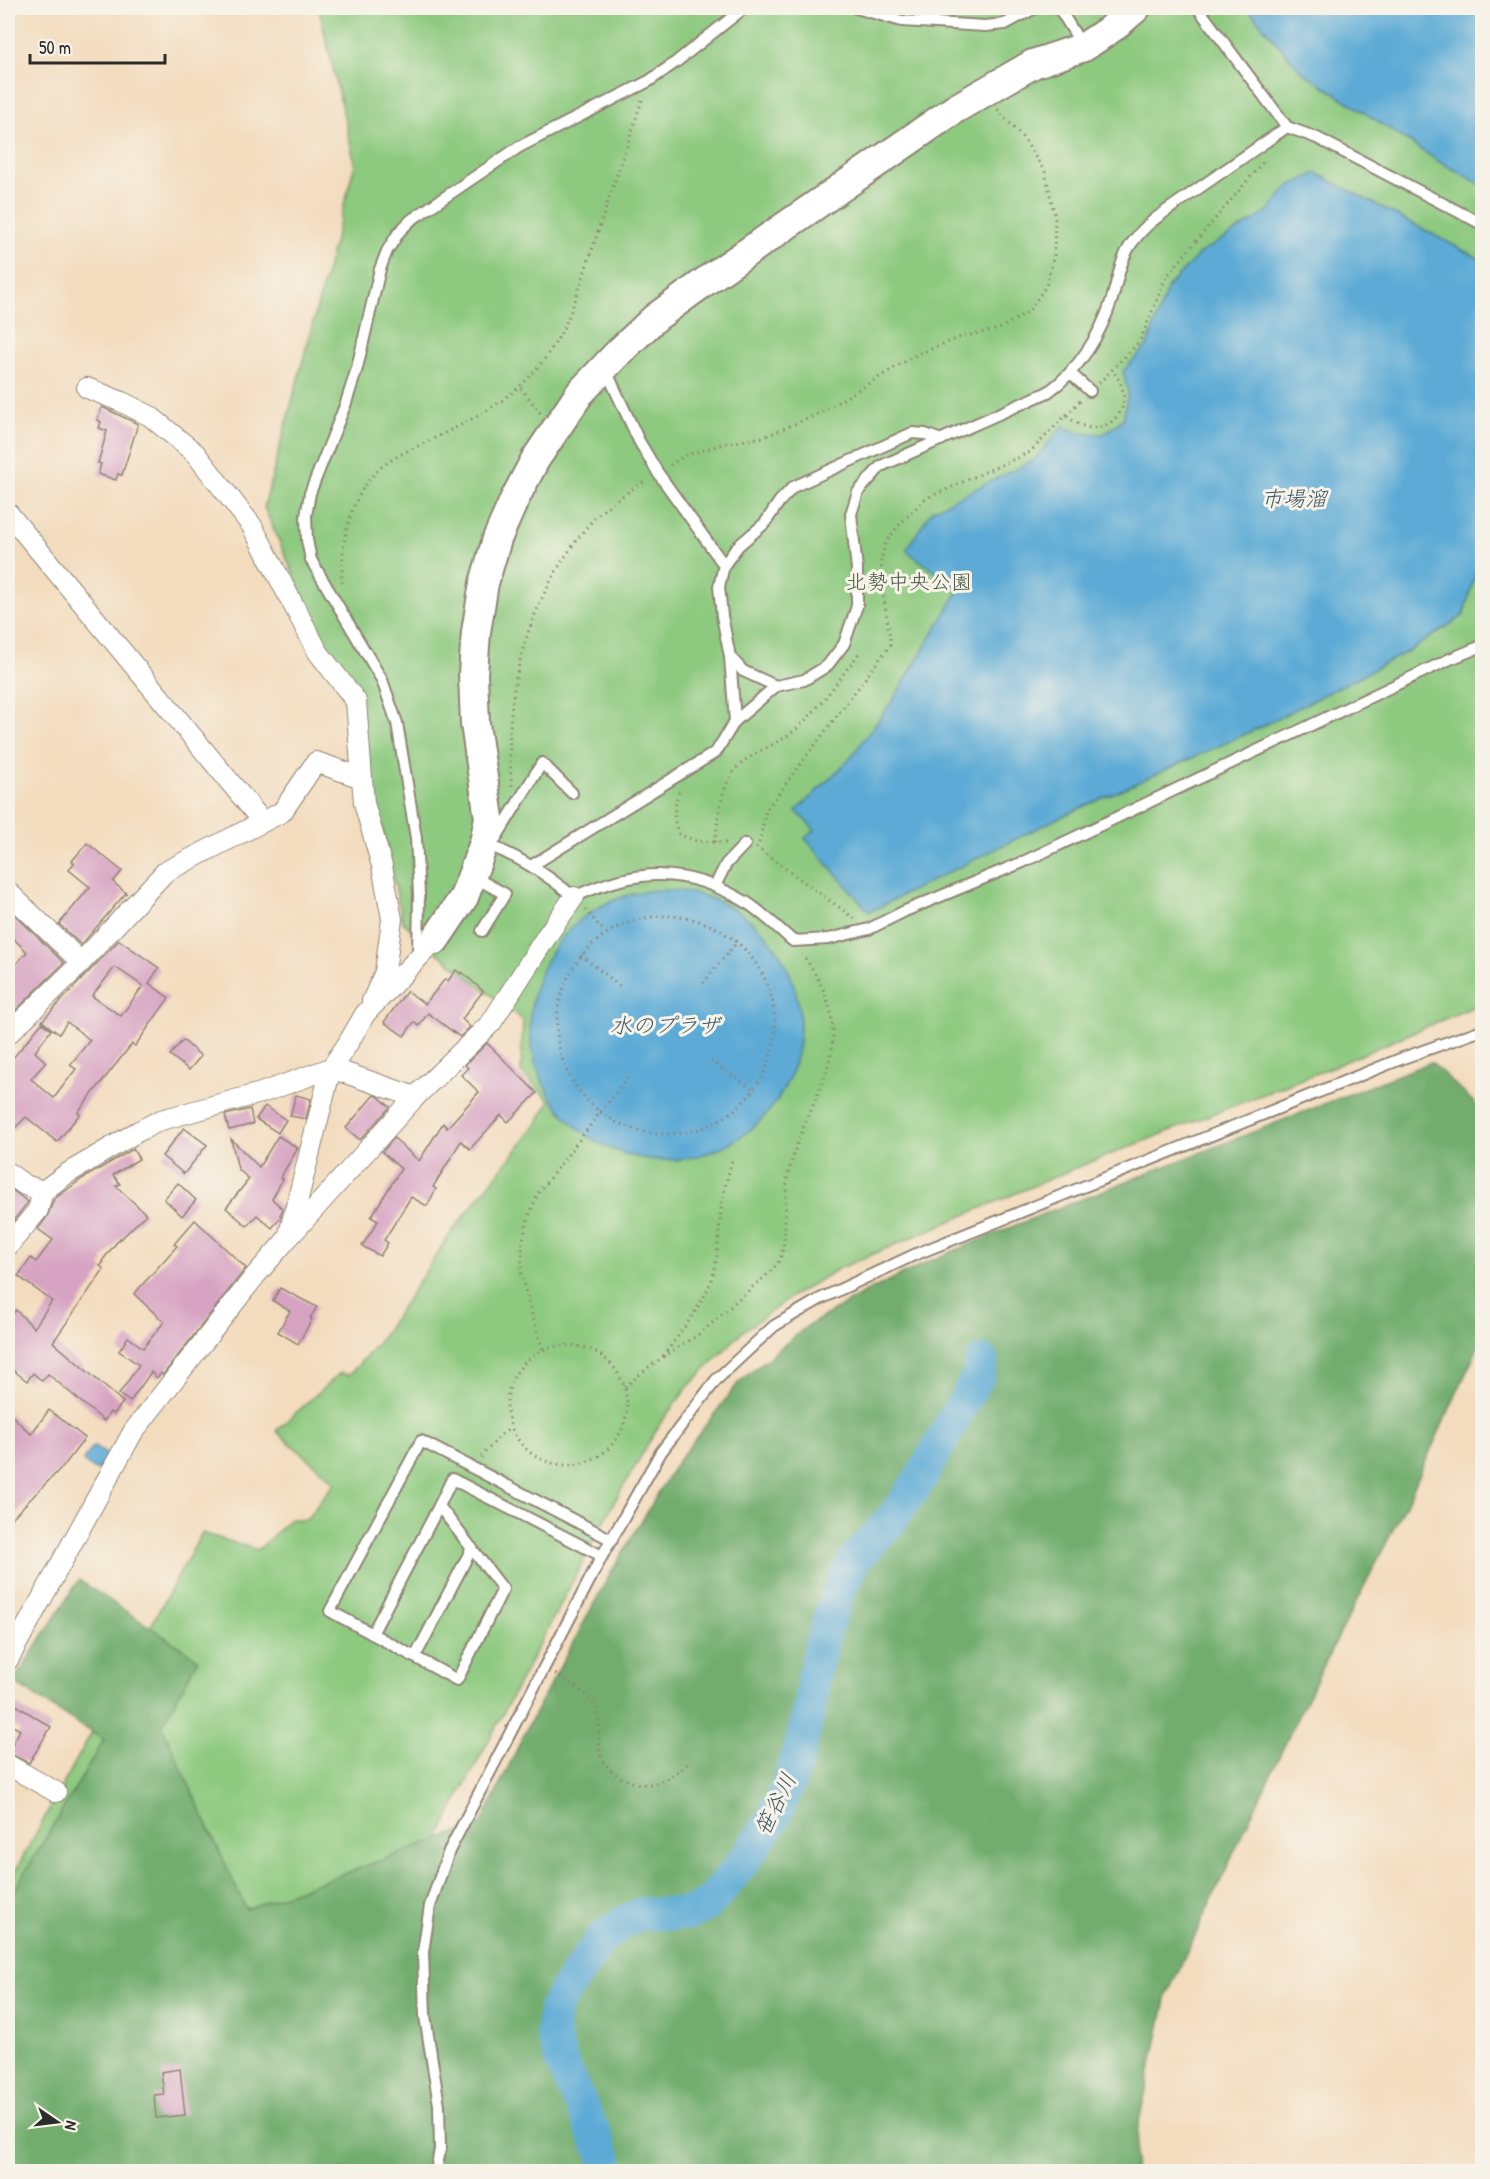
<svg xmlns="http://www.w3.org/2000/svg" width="1490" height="2179" viewBox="0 0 1490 2179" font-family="'Patrick Hand','Klee One',sans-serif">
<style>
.green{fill:#8dc97f;stroke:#5c7a55;stroke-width:1.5}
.forest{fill:#72ad6e;stroke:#4e6c4c;stroke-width:1.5}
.water{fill:#5baad5;stroke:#436a80;stroke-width:1.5}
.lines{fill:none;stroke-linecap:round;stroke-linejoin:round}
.river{stroke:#5baad5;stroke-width:33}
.building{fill:#d7a3c2;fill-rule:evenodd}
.lane-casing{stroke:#8f8474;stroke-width:14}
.street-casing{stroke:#8f8474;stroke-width:22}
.secondary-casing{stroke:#8f8474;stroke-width:32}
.path{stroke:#8f8474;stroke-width:3;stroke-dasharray:1.5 4.5;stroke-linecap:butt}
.lane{stroke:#fff;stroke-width:10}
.street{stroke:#fff;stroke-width:20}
.secondary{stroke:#fff;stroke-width:28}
.labels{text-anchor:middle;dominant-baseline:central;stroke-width:6;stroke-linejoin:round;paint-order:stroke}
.park-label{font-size:21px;fill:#485a44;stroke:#f7f3e8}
.water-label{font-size:22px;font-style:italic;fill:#3c5766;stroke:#f7f3e8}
</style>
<rect width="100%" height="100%" fill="#f7f3e8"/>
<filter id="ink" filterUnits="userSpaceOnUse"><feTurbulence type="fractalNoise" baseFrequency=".0167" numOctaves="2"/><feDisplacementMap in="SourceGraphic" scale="12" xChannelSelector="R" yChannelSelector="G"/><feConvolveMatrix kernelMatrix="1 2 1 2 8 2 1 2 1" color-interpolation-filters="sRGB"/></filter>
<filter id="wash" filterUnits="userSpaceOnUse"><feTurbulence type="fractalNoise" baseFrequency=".008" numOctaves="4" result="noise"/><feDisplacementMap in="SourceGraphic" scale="24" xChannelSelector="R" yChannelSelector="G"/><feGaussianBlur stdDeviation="1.35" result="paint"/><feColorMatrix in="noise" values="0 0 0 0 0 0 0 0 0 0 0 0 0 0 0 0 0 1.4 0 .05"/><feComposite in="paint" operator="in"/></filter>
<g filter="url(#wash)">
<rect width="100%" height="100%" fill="#f3dcbe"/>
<path class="green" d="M319,8H1482V1003L1327,1069L1068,1171L838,1269L791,1297L742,1332L688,1387L661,1422L616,1499L451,1812L429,1861L33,2172L8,2094V1884L202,1533L258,1550L290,1519L306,1520L335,1482L276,1431L340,1373L349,1375L378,1343L451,1233L536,1125L550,1101L521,1072L523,1020L438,953L403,922L372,780L325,646L264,507L355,164Z"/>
<path class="forest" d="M1431,1062L1482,1110V1338L1405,1506L1300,1712L1167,1995L1138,2126L1134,2171H8V1901L104,1740L13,1682L79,1580L198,1659L162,1726L246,1909L481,1824L529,1724L610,1574L675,1465L739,1382L806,1327L864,1293L932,1260L1036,1217Z"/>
<g class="water">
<path d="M1247,8H1482V185L1438,161L1301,71Z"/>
<path d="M1316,173L1482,260V552L1463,616L1411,650L1259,728L1054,820L869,912L805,838L815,830L796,811L849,760L893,700L959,590L906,550L932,510L1034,460L1063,426L1079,433L1104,434L1123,419L1128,392L1123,371L1147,346L1168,287L1200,253L1266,213L1289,186Z"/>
<circle cx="665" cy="1025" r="135"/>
<path d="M93,1446L108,1455L97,1471L83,1461Z"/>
</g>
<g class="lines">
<path class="river" d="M608,2172L606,2159L561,2061L552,2032L555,2008L563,1993L602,1938L621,1924L640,1914H688L702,1908L713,1899L743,1862L773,1819L788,1785L800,1749L811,1702L813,1677L826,1627L837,1596L855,1559L892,1519L922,1476L978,1376L982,1361"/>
</g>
<g id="blocks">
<g class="building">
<path d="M102,407L138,424L122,475L118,474L116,480L98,474L101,464L98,463L107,431L99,428L101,422L97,420Z"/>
<path d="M87,843L122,871L113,882L126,893L81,945L59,924L90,887L69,870L74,863L72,861Z"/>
<path d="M8,908L64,963L8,1018V973L27,952L8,933Z"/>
<path d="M119,940L159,968L149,983L169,998L135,1046L132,1044L78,1112L80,1114L57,1142L26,1117L8,1135V1064L42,1023L51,1030L35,1052L46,1062L31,1079L54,1098L76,1069L70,1065L90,1040L67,1022L59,1034L42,1021ZM115,967L143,986L121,1016L92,996Z"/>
<path d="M456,970L461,974L462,972L483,991L462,1019L470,1027L460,1037L428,1013L419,1026L414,1022L404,1036L384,1022L407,991L425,1004L445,979L448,981Z"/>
<path d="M183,1040L201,1056L189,1070L170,1055Z"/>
<path d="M487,1043L537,1093L508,1122L501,1115L470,1149L461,1141L433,1187L436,1189L427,1206L411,1197L384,1240L388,1243L380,1256L362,1246L378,1221L371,1217L401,1169L382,1152L394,1138L419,1161L443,1123L447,1128L479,1092L461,1075L468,1068L465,1065Z"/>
<path d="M296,1095L311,1099L306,1119L290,1116Z"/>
<path d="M374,1095L379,1097L390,1107L360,1140L346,1128Z"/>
<path d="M265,1106L286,1120L278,1133L256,1119Z"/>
<path d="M250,1109L253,1124L229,1130L225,1115Z"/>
<path d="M184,1128L207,1145L184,1174L162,1156Z"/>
<path d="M278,1136L298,1148L280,1178L283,1179L272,1199L283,1209L280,1215L281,1217L272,1228L257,1215L247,1226L226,1208L249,1179L238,1169L231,1139L259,1167Z"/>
<path d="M133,1149L139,1159L113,1175L120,1184L116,1186L146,1214L121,1239L120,1238L102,1261L104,1262L100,1266L104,1269L53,1342L123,1402L114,1414L110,1412L104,1421L48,1374L42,1381L33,1373L27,1381L8,1366V1319L16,1310L34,1328L52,1301L18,1276L31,1258L36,1262L53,1240L38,1229L47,1217L54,1199L82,1179Z"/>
<path d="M178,1183L196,1200L182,1216L164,1199Z"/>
<path d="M8,1187L28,1202L8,1228Z"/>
<path d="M195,1220L246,1268L163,1375L161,1373L157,1378L151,1372L130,1402L119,1394L139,1365L119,1351L128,1337L143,1348L164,1322L134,1294L177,1246L174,1244Z"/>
<path d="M280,1288L317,1307L310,1318L312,1319L298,1344L278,1332L290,1311L273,1301Z"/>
<path d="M49,1410L85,1438L66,1463L8,1522V1412L31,1434Z"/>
<path d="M8,1700L51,1727L29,1763L8,1753L20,1730L8,1723Z"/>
<path d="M180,2069L185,2115L156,2118L154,2095L164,2094L161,2072Z"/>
</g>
</g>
</g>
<g filter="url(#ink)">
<use href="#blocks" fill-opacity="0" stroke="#8f8474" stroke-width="1.5"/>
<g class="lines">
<g class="lane-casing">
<g id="lane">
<path d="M856,8L902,21L985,26L1005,24L1035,8"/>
<path d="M1059,8L1083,47"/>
<path d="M1198,8L1287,127L1317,138L1482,224"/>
<path d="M605,368L639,441L658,473L724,565"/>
<path d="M1070,373L1090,391"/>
<path d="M730,657L743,671L776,686"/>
<path d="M735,721L730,657L722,616L719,587L724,565L738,546L765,523L779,502L793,487L912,433L925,434L941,440"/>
<path d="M493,840L496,838L542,763L572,793"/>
<path d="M484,843C519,857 545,873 574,897C636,868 686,866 746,902C763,913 778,928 793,941L829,939L869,929L905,911L1023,862L1450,659L1482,646"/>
<path d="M531,866L716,752L735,721L776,686L804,680L827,666L844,644L857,606V569L851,514L858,492L881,466L1048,392C1079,370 1101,334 1112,299C1118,279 1121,255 1135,239C1143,228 1154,219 1166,211L1287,127"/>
<path d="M472,876L505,894L482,931"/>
<path d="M715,886L726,864L745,844"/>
<path d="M418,957L419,894L416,838L397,723L382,680L311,560L307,540L306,516L310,493L346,403L357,368L380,269L387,251L399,232L411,220L519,147L649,81L676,62L744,8"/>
<path d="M602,1556L452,1479L439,1506L503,1589L457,1680L330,1611L421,1441L612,1540"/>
<path d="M372,1634L439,1506"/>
<path d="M415,1657L472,1548"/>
<path d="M436,2172L440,2149L439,2105L425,2016L423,1952L430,1906L449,1851L602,1556L661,1452L716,1380L774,1326L820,1299L914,1255L1403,1058L1482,1030"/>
</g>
</g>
<g class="street-casing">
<g id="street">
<path d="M87,388L122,402L150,416L195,453L252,526L318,652L356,701L362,778"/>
<path d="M8,513L262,821"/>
<path d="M8,892L81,962"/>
<path d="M8,1034L73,971L165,872L282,812L316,762L362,778L364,803L382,866L392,919L385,972L372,1001"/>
<path d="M8,1173L25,1185L43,1191"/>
<path d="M290,1236L415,1097L491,1023L548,934L574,897"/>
<path d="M8,1246L38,1210L43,1191L68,1173L137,1132L161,1120L261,1093L331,1068L415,1097"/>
<path d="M8,1660L133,1432L255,1276L288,1238L331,1068L347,1045L365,1014L435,940"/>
<path d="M8,1765L56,1792"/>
</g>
</g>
<g class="secondary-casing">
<path id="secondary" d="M435,940L464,897L484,843L489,818L475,724L473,674L476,632L484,583L497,539L515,498L535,460L580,393L619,352L655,318L710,278L955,109L1033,64L1084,47L1115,26L1136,8"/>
</g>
<g class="path">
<path d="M1099,383L1140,341L1166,277L1263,162"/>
<path d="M521,388L541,414"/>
<path d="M1067,416C1101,448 1145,408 1112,370"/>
<path d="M670,465L684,456L723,444L764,437L820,413L914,356L961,337L999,329L1029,311L1046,286L1054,255L1055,217L1045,172L1024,139L997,109"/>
<path d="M342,583C341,545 348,500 376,472C390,458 412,449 431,440C481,415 520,397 552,348C572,318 581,281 593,247C609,198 626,149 642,100"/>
<path d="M512,786C501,690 529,594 592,521C607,504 628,492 647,480"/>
<path d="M679,792C674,807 672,819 679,834L696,841L726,843"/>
<path d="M715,842C719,813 720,777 747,759C763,748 780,743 795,730C820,708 839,679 860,652"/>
<path d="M759,843L766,810L891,644L883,593L881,561L885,544L898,526L925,499L1030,452L1081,400"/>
<path d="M756,847L855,919"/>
<path d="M585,910L605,932"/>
<circle cx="666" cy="1025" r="109"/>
<path d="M581,955L621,987"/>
<path d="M703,983L737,942"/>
<path d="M711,1061L754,1090"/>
<circle cx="567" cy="1405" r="60"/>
<path d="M543,1349L529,1305L521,1272L523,1239L529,1216L538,1193L630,1074"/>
<path d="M663,1356C680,1333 700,1309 711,1281C718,1262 718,1242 720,1221C721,1200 727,1178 733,1157"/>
<path d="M625,1387C635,1379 643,1371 653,1364C668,1353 684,1344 699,1334C716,1321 731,1305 747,1292C756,1283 769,1275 777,1264C790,1247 782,1195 789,1171C811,1084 868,1044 802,954"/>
<path d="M481,1457L502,1434L511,1428"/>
<path d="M555,1674C567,1681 588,1693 595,1705C603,1720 597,1741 601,1756C603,1763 610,1770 616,1774C643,1792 663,1785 687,1764"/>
</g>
<use href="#lane" class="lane"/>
<use href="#street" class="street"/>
<use href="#secondary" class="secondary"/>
</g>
</g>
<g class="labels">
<g class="park-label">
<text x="909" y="581">北勢中央公園</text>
</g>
<g class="water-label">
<text x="1294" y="498">市場溜</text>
<text x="665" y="1025">水のプラザ</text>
<text transform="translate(775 1804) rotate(-64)">笹谷川</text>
</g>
</g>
<rect width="1490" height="2179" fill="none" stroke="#f7f3e8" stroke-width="30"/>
<g transform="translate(57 2122) rotate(104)" stroke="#f7f3e8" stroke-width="4.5" paint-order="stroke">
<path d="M0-4.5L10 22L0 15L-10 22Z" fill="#2b2b2b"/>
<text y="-9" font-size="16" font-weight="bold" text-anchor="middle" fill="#2b2b2b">N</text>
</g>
<path d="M30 54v9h135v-9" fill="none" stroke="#2b2b2b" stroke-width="3"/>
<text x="39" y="54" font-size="18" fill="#2b2b2b" stroke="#f7f3e8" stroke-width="4.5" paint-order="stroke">50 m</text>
</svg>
